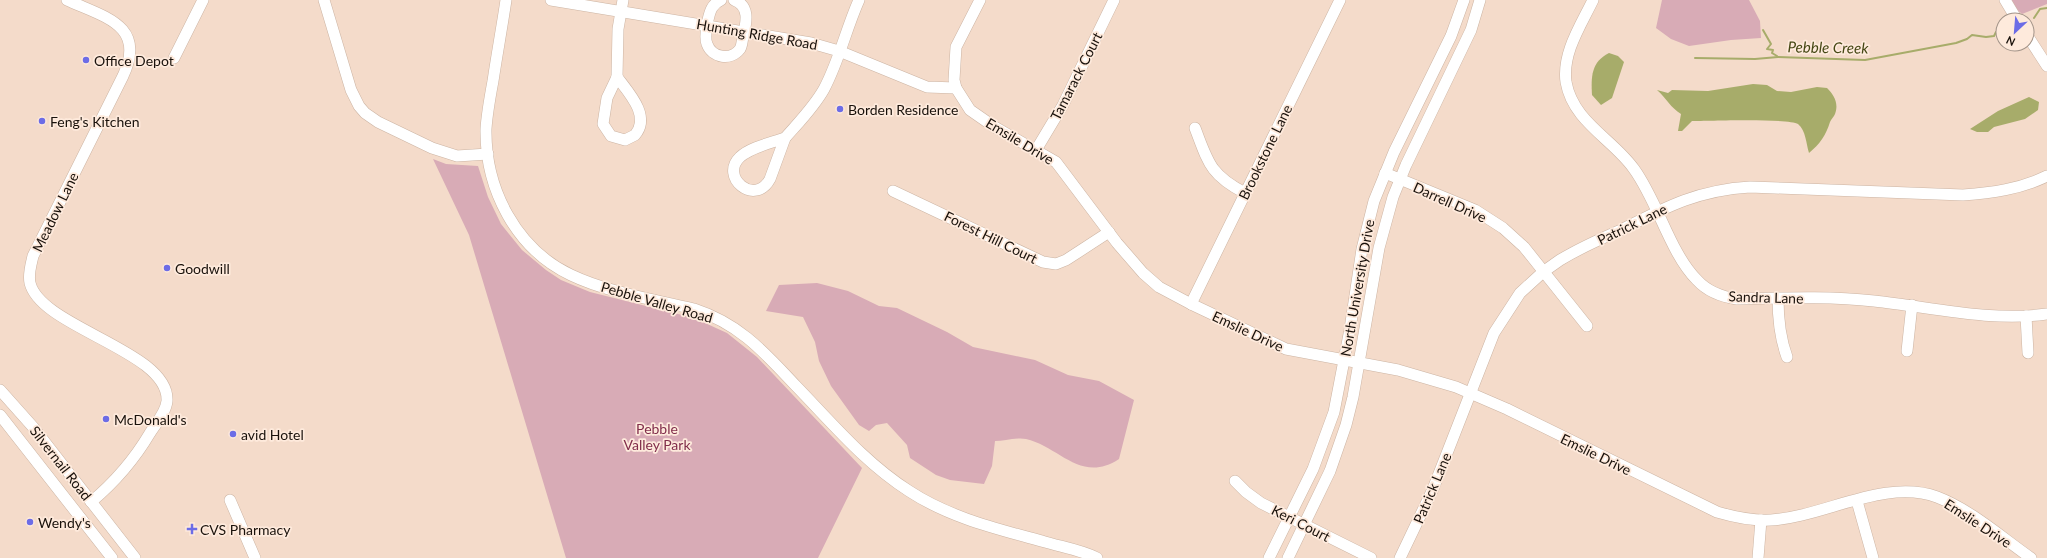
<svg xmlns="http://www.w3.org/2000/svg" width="2047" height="558" viewBox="0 0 2047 558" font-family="Lato,sans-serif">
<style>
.green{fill:#d8abb6}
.water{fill:#a7ac6a}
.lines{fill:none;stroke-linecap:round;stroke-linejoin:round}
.stream{stroke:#a7ac6a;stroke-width:2}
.minor-casing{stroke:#ccb4a3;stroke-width:12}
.minor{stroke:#fff;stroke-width:11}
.poi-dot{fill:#6c6ce6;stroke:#feeadc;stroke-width:1.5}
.labels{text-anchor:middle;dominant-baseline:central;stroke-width:3.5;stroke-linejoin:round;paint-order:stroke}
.street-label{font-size:14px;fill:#19110b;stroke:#feeadc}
.poi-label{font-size:14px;fill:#19110b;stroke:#feeadc;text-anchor:start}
.park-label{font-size:14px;fill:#812d4b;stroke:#feeadc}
.water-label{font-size:15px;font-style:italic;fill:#454714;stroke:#feeadc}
</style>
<rect width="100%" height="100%" fill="#f4dbca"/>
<g class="green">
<path d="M1662,0H1749L1760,21L1761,38L1731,40L1689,46L1671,39L1656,28Z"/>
<path d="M2010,0H2047V4L2022,14L2014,7Z"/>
<path d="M433,159L446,164L478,166L488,197L501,224L522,250L546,270L561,280L590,292L694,318L727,333L757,357L862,468L818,558H566L469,235Z"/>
<path d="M817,283L848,291L879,306L897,308L947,332L973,347L1035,360L1068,375L1099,381L1134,400L1119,459C1081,484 1060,447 1026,439C1017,437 1004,441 995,441L992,466L984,484L950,480L936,475L910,458L907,445L887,423L876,425L869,431L859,425L831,386L819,361L815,342L803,317L766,311L779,285Z"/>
</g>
<g class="water">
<path d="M1609,53L1618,56L1624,62L1612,98L1601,105L1592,95C1591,77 1591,62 1609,53Z"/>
<path d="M1753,84L1767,85L1777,91L1791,92L1817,87L1827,88C1834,95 1839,103 1835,114C1834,117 1831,119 1830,122C1826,135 1820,144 1809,153C1806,143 1806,131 1798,124C1789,118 1708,121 1692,121L1682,131H1678L1681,114C1671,108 1666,98 1657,90L1668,93L1672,90L1708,91Z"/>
<path d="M2029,97L2039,102L2038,110L2025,119L1994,127L1988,132H1977L1970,129L1998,111Z"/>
</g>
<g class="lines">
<g class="stream">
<path d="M2034,18L2040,9L2047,8"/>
<path d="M1763,30L1771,44L1767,49L1773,50L1772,53L1777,56"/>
<path d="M1695,58L1755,59L1778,57L1865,60L1956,43L1967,39L1972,35L1986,37L1994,36L1996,32L2003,35"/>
</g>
<g class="minor-casing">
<g id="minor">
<path d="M67,0C104,17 147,25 123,76L33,256C31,265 28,274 30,283C41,328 170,351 167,401C166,412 155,425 150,433C134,460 115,482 91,502"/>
<path d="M324,0L351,90L359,106L365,113L378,122L432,148L457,156L488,154"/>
<path d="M506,0C502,27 497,54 493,81C490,97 487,113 486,129C485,189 516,249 571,275C609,293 653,299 694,309C740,324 764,352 796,386C832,423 865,463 909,491C950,518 998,529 1045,542C1062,547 1081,550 1097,558"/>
<path d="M551,0L811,43L839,51L927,87L956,88"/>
<path d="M721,0C712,4 710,11 708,20C707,27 704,37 707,44C712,58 731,61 740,49C742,46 742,41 743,37C746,24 751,6 734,0"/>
<path d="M980,0L956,47L954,80L956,88L970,110L993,126L1056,162L1117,243L1143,273L1159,287L1191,304L1286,349L1398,370L1456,387L1507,409L1717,512C1734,517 1752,521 1771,520C1823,517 1885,478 1937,497C1971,510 2001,537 2031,558"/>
<path d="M1593,0C1581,25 1562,53 1566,82C1573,122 1613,139 1634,169C1658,202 1670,253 1697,280C1707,291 1723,297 1737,299C1783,298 1829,296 1874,301C1931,307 1990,322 2047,314"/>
<path d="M2005,0L2017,20"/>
<path d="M2027,35L2047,66"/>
<path d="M174,58L203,0"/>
<path d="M617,77C629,93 651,116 635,135L625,140L611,136L603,124L607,98Z"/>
<path d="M617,77L618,29L623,0"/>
<path d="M1195,128C1208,162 1210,175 1245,193"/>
<path d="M785,138L770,179C755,207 719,177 740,157C751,147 771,143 785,138Z"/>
<path d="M785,138C799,122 814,107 824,89C839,61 846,29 859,0"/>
<path d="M1036,150L1063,105L1114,0"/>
<path d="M1385,173L1475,210L1503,228L1524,247L1587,326"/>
<path d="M893,191L1043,262L1056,264L1066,260L1109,232"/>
<path d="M1778,298C1778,319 1780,338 1787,357"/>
<path d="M1191,304L1340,0"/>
<path d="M2026,316L2028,353"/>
<path d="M1907,351L1912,305"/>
<path d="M0,390L33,427L135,558"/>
<path d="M0,415L112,558"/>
<path d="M1235,481L1246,492L1261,503L1371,558"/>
<path d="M230,500L255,558"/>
<path d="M1857,501L1873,558"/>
<path d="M1269,558L1313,469L1334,412L1350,329L1362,249L1374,201L1394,152L1451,36L1464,0"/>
<path d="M1288,558L1330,471L1346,425L1353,397L1379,248L1393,197L1406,165L1471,30L1480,0"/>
<path d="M1400,558L1433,489L1494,333L1520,293L1543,272L1560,260C1580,248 1600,239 1621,230C1666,207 1698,190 1750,187L1963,195C1992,193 2020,189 2047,176"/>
<path d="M1758,558L1761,520"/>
</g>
</g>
<use href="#minor" class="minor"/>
</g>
<g class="poi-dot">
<circle cx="86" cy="60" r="4"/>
<circle cx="840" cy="109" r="4"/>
<circle cx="42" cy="121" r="4"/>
<circle cx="167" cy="268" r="4"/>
<circle cx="106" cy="419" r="4"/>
<circle cx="233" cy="434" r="4"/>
<circle cx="30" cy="522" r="4"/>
<path d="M190 523h4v4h4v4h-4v4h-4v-4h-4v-4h4z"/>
</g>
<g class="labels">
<g class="street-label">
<text transform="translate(757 34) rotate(10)">Hunting Ridge Road</text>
<text transform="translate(1076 76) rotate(-63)">Tamarack Court</text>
<text transform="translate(1020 141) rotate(31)">Emsile Drive</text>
<text transform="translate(1265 152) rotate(-64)">Brookstone Lane</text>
<text transform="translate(1450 202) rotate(24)">Darrell Drive</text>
<text transform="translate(55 212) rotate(-64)">Meadow Lane</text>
<text transform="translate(1632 224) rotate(-26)">Patrick Lane</text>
<text transform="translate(991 237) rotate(26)">Forest Hill Court</text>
<text transform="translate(1357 288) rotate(-80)">North University Drive</text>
<text transform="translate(1766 297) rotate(2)">Sandra Lane</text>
<text transform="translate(657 302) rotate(16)">Pebble Valley Road</text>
<text transform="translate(1248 331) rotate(25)">Emslie Drive</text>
<text transform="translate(1596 454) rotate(26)">Emslie Drive</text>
<text transform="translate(61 463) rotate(52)">Silvernail Road</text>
<text transform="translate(1432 488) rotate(-67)">Patrick Lane</text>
<text transform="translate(1301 523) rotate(27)">Keri Court</text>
<text transform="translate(1978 523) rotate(33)">Emslie Drive</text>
</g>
<g class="poi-label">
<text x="94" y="60">Office Depot</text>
<text x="848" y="109">Borden Residence</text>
<text x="50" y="121">Feng's Kitchen</text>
<text x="175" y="268">Goodwill</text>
<text x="114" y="419">McDonald's</text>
<text x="241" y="434">avid Hotel</text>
<text x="38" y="522">Wendy's</text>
<text x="200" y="529">CVS Pharmacy</text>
</g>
<g class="park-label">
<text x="657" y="428">Pebble<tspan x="657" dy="16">Valley Park</tspan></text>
</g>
<g class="water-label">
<text transform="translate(1828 47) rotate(1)">Pebble Creek</text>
</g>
</g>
<g transform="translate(2015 32) rotate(206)"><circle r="19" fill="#feeadc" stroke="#a29388"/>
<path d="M0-3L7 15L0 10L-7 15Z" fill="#6c6ce6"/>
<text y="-6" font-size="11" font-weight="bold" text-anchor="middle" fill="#19110b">N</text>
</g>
</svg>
